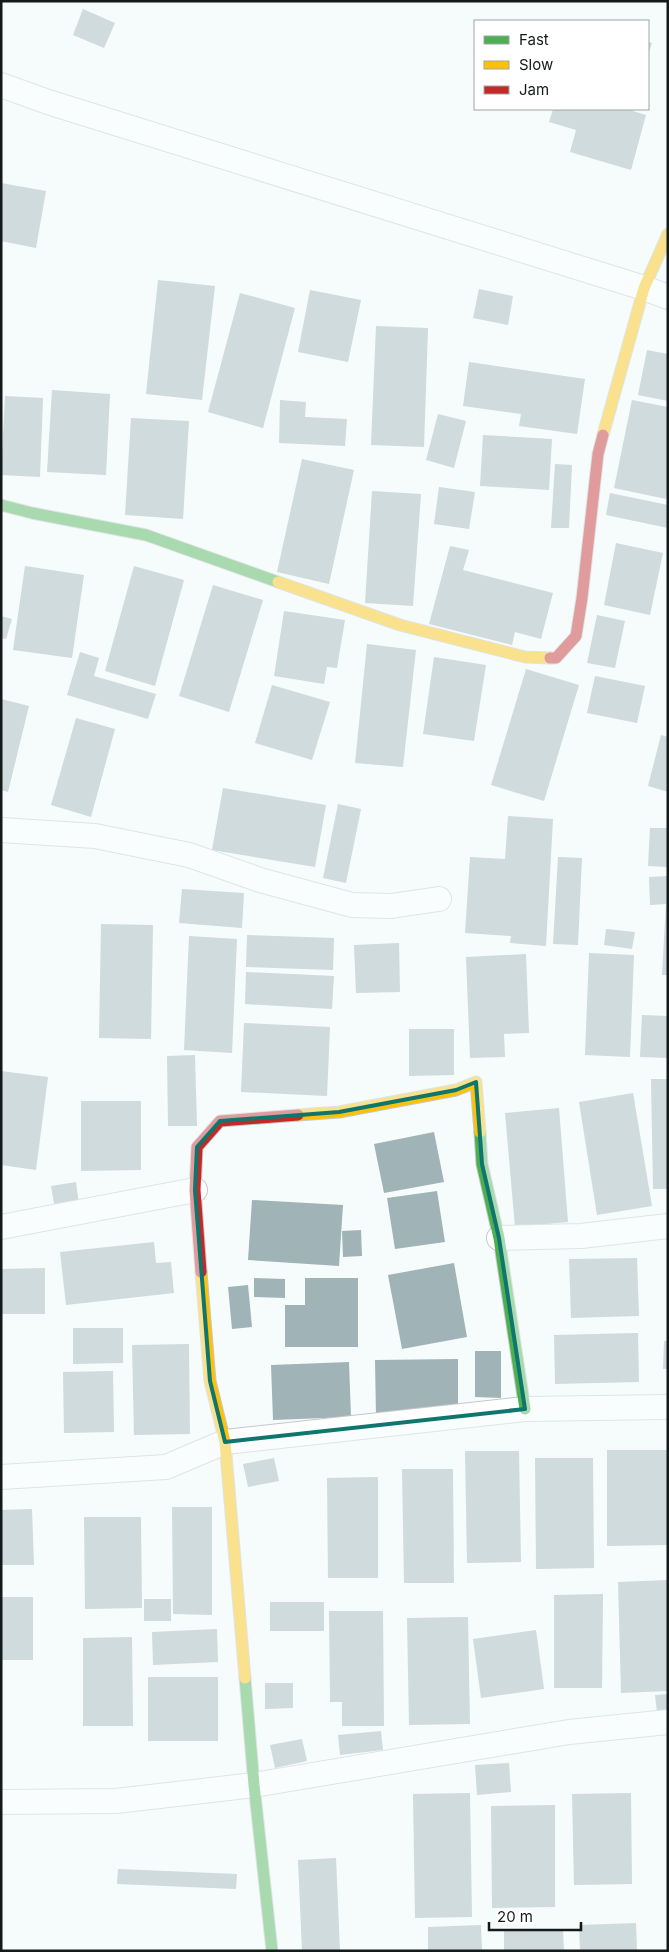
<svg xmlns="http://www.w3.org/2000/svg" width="669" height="1952" viewBox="0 0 669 1952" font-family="Inter,sans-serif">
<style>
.building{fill:#a0b3b7}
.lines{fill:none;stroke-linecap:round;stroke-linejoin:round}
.street-casing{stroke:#c4c8ca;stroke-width:26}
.fast-casing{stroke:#c4c8ca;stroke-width:13}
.slow-casing{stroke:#c4c8ca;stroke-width:13}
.jam-casing{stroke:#c4c8ca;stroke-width:13}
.street{stroke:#fefeff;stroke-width:24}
.fast{stroke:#4caf50;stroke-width:11}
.slow{stroke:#ffc107;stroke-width:11}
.jam{stroke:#c62828;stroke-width:11}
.marked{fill:none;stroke:#0f766e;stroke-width:4;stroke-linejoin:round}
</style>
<rect width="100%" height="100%" fill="#f6fbfc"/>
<g class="building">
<path d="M83,9L115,23L104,48L73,35Z"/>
<path d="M648,42L652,43L648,55Z"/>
<path d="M553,109H633V111L646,115L631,170L570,152L576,130L549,122Z"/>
<path d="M1,183L46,191L36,248L1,241Z"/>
<path d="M158,280L215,286L202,400L146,394Z"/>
<path d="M479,289L513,296L508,325L473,318Z"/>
<path d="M310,290L361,300L348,362L298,352Z"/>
<path d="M240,293L295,308L263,428L208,412Z"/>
<path d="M376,326L428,328L424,447L371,445Z"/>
<path d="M647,350L668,354V401L638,395Z"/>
<path d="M469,362L585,379L577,434L519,426L521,414L463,406Z"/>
<path d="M52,390L110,394L106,475L47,472Z"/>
<path d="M5,396L43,398L40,477L1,475Z"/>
<path d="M280,400L306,402L305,417L347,419L345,446L279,443Z"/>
<path d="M632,400L668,407V488L666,499L614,488Z"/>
<path d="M438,414L466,421L454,468L426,460Z"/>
<path d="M131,418L189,421L183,519L125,515Z"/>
<path d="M483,435L552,439L549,490L480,486Z"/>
<path d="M302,459L354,470L329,584L277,572Z"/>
<path d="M555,464L572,465L569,528H551Z"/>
<path d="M439,487L475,492L469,529L434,524Z"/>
<path d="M372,491L421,494L413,606L365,603Z"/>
<path d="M610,493L668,505V528L606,515Z"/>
<path d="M616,543L663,553L650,615L604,605Z"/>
<path d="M450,546L469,550L463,570L553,593L541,639L515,632L512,645L429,624Z"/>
<path d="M25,566L84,575L72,658L13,650Z"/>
<path d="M134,566L184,580L155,686L105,671Z"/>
<path d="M213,585L263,600L229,712L179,696Z"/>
<path d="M284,611L345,620L337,668L327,667L324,684L274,676Z"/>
<path d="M597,615L625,621L615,668L587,663Z"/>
<path d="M1,616L12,619L6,639L1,638Z"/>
<path d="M367,644L416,650L403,767L355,763Z"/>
<path d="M80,652L99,658L94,676L156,694L148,719L67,695Z"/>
<path d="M434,657L486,665L474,741L423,734Z"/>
<path d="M526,669L579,685L544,801L491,785Z"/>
<path d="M595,676L645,686L637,723L587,713Z"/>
<path d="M272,685L330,702L312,760L255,743Z"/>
<path d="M1,699L29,706L8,792L1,790Z"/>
<path d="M76,718L115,729L91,817L51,805Z"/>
<path d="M661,735L668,737V792L648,786Z"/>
<path d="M223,788L326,805L315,867L212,850Z"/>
<path d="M338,804L361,809L346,883L323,878Z"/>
<path d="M508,816L553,819L546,946L510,943L511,936L465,933L470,857L505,859Z"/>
<path d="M650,828H668V867L648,866Z"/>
<path d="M558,857L582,858L578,945L553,944Z"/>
<path d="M668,876V975H662L666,904L650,905L649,877Z"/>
<path d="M182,889L244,893L242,928L179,923Z"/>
<path d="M101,924L153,925L151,1039L99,1038Z"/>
<path d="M606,929L635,932L632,949L604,945Z"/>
<path d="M247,935L334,938L333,970L246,967Z"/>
<path d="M189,936L237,939L232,1053L184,1050Z"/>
<path d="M399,943L400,992L356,993L354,945Z"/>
<path d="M589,953L634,955L630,1057L585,1055Z"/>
<path d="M526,954L529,1033L504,1034L505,1057L470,1058L466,957Z"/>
<path d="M246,972L334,976L332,1009L245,1004Z"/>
<path d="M642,1015L668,1016V1058L640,1057Z"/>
<path d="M244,1023L330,1027L327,1096L241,1092Z"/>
<path d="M409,1029H454V1075L409,1076Z"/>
<path d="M195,1055L197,1126H168L167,1056Z"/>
<path d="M1,1071L48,1077L36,1170L1,1165Z"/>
<path d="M651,1079H668V1189H653Z"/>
<path d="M633,1093L652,1206L597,1215L579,1102Z"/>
<path d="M81,1101H141V1170L81,1171Z"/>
<path d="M559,1108L568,1222L515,1227L505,1113Z"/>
<path d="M434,1132L444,1182L384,1193L374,1144Z"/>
<path d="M76,1182L79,1205L55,1209L51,1186Z"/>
<path d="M437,1191L445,1242L395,1249L387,1198Z"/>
<path d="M252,1200L343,1205L339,1266L248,1260Z"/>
<path d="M361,1230L362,1256L343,1257L342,1231Z"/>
<path d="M154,1242L156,1263L171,1262L174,1293L66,1305L60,1252Z"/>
<path d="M637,1258L639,1316L571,1318L569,1259Z"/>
<path d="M454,1263L467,1337L402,1349L388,1275Z"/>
<path d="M45,1268V1314H1V1269Z"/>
<path d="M254,1278L285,1279V1298L254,1297Z"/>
<path d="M305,1278H358V1347H285V1305H305Z"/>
<path d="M248,1285L252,1327L232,1329L228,1287Z"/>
<path d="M73,1328H123V1363L73,1364Z"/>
<path d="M638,1333L639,1382L555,1384L554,1335Z"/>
<path d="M664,1341H668V1369H663Z"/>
<path d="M189,1344L190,1434L134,1435L132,1345Z"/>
<path d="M475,1351H501V1398L475,1397Z"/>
<path d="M458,1359V1416H376L375,1360Z"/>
<path d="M349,1362L351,1417L273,1420L271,1365Z"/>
<path d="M113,1371L114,1432L64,1433L63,1372Z"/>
<path d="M607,1450H668V1545L607,1546Z"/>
<path d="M465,1451H519L521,1562L467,1563Z"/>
<path d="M274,1458L279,1481L248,1487L243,1464Z"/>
<path d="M535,1458H593L594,1568L536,1569Z"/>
<path d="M402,1469H453L454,1583H404Z"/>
<path d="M378,1477V1578H328L327,1478Z"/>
<path d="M172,1507H212V1615L173,1614Z"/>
<path d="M32,1509L34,1565H1V1510Z"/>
<path d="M84,1517H141L142,1608L85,1609Z"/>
<path d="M668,1580V1691L621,1693L618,1582Z"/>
<path d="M603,1594L602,1688H554V1595Z"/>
<rect x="1" y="1597" width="32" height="63"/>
<rect x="144" y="1599" width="27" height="22"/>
<rect x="270" y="1602" width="54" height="29"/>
<path d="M329,1611H383L384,1726H342V1702H330Z"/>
<path d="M468,1617L470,1724L409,1725L407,1618Z"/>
<path d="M217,1629L218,1662L153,1665L152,1632Z"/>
<path d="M536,1630L544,1689L481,1698L473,1639Z"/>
<path d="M132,1637L133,1726H83V1638Z"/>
<rect x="148" y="1677" width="70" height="64"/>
<path d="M265,1683H293V1708L265,1709Z"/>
<path d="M668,1694V1712L657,1713L655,1695Z"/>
<path d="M381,1731L383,1750L340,1755L338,1735Z"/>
<path d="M302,1739L307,1761L275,1768L270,1745Z"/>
<path d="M509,1763L511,1792L477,1795L475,1765Z"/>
<path d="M470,1793L472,1917L415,1918L413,1794Z"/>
<path d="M631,1793L632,1884L574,1885L572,1794Z"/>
<path d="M555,1805V1907L492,1908L491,1806Z"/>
<path d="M336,1858L340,1951H302L298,1860Z"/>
<path d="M118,1869L237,1874L236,1889L117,1884Z"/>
<path d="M636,1923L637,1951H580L579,1925Z"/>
<path d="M481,1925L482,1951H428V1927Z"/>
<path d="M563,1930L564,1951H504V1931Z"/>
</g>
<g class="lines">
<g class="street-casing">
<g id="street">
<path d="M1,85L48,102L644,288L668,297"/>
<path d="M1,830L95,836L189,855L260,880L352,905L391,906L439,899"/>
<path d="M1,1227L195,1190"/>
<path d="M499,1238L581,1236L668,1226"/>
<path d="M1,1477L166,1467L225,1442L525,1409L668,1407"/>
<path d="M1,1802L116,1801L254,1785L569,1732L668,1722"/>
</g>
</g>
<g class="fast-casing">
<g id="fast">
<path d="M1,505L32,513L146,535L278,582"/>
<path d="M480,1132L482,1164L499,1238L525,1409"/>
<path d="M245,1678L254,1785L272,1951"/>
</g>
</g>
<g class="slow-casing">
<g id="slow">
<path d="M603,435L644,288L668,234"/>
<path d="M278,582L400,625L525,657L550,658"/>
<path d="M298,1115L339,1112L456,1090L476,1082L480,1132"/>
<path d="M201,1272L210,1381L225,1442L245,1678"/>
</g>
</g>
<g class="jam-casing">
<g id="jam">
<path d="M550,658H556L576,636L582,598L598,454L603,435"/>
<path d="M201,1272L195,1190L197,1147L220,1121L298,1115"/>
</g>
</g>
<use href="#street" class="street"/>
<use href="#fast" class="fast"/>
<use href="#slow" class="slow"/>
<use href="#jam" class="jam"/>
</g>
<path d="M0 0H669V1952H0ZM476,1082L482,1164L499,1238L525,1409L225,1442L210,1381L195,1190L197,1147L220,1121L339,1112L456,1090Z" fill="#f6fbfc" fill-opacity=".55" fill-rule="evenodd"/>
<path class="marked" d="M476,1082L482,1164L499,1238L525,1409L225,1442L210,1381L195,1190L197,1147L220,1121L339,1112L456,1090Z"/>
<rect width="669" height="1952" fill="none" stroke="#14191a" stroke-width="5"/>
<rect x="474" y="20" width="175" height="90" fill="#ffffff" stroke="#a1a3a3"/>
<rect x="484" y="36" width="25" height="8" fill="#4caf50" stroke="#a1a3a3"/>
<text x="519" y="45" font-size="15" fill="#14191a">Fast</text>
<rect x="484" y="61" width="25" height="8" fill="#ffc107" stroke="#a1a3a3"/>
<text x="519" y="70" font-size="15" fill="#14191a">Slow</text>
<rect x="484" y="86" width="25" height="8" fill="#c62828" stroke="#a1a3a3"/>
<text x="519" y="95" font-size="15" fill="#14191a">Jam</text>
<path d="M489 1922v8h92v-8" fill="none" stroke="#14191a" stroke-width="2.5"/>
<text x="497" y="1922" font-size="15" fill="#14191a" stroke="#ffffff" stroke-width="4" paint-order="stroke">20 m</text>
</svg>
